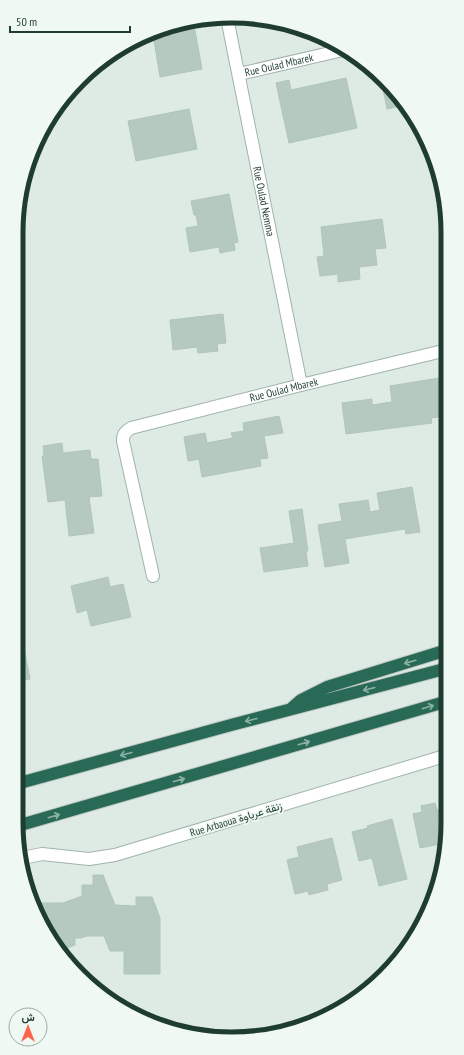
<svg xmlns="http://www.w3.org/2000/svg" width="464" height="1055" viewBox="0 0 464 1055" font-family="'PT Sans Narrow',Vazirmatn,sans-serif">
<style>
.building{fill:#b6c9bf;stroke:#b0c5ba}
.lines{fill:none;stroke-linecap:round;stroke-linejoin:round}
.minor-casing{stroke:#a1b3aa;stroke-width:14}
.highway-casing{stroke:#c0c8c5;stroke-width:14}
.minor{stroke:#fff;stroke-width:12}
.highway{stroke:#286a55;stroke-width:12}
.oneway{stroke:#8cb1a4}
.labels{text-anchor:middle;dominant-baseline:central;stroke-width:3.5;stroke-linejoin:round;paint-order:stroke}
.street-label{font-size:11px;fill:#1e3c30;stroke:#eff8f2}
.rim{fill:none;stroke:#1e3c30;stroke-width:5}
</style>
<rect width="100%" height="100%" fill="#deebe4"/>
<g class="building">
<path d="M194,25L202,69L160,77L153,34Z"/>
<path d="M346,78L357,128L289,143L276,83L289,80L291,90Z"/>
<path d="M390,87L403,100L406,105L387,109L383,89Z"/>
<path d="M189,109L197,149L136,161L128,121Z"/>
<path d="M229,194L238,242L234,243L235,250L220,253L219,247L190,252L186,228L198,226L196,215H194L191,201Z"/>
<path d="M382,219L386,248L375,249L377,265L359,267L360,279L338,282V274L320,276L317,257L324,256L321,227Z"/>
<path d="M223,314L226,343L217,344L218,351L198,353L197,347L173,350L170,320Z"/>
<path d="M439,378L440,383L447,382V416L431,418L432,423L346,434L342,403L372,399V405L392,402L390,386Z"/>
<path d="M279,416L283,433L264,436L268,458L260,459L261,466L202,477L199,459L188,461L184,437L205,433L207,443L233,438L231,433L244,431L243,423Z"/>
<path d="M62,443L63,453L90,450L91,459H98L102,496L89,497L94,533L69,536L65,500L48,502L42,456H44L43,446Z"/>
<path d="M412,487L420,532L406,534L405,529L345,539L349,563L325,567L318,525L342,521L339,504L368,500L370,512L380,510L377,493Z"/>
<path d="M302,509L308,551H306L308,566L264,572L260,548L294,543L289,511Z"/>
<path d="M108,577L110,587L123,584L131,617L91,626L87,610L77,613L71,586Z"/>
<path d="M20,628L30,679L16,681V629Z"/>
<path d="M435,803L437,810L448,807V823L443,850L441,851L440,844L420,848L413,814L422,812L421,806Z"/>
<path d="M392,819L407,879L379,886L372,858L359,861L352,832L368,828L367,826Z"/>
<path d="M332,838L342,880L327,884L328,890L309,895L308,891L295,894L287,860L299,857L297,847Z"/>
<path d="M93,875H103L115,905L136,906V897H152L160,918V974H124V951H110L104,936H87L81,938H75V945L62,950L56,934H51L38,911V903H63L82,896V885H93Z"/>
</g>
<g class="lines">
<g class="minor-casing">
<g id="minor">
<path id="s1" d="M227,18L301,385"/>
<path id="s2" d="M239,74L343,50"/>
<path id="s3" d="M153,576L123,441C123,434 125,432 131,428L301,385L447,350"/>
<path d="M22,858L42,854L89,859L115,855L448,755"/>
</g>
</g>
<g class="highway-casing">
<g id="highway">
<path d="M293,707L301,700L327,687L447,650"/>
<path d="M16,784L231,725L448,668"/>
<path d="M17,826L448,701"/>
</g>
</g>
<use href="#minor" class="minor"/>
<use href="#highway" class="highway"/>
</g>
<defs><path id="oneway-shaft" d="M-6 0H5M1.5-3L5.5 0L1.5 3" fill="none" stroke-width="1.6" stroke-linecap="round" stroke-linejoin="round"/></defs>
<g class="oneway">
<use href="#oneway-shaft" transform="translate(410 662) rotate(164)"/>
<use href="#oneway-shaft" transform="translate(369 689) rotate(166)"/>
<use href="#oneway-shaft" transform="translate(428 707) rotate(-17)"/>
<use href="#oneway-shaft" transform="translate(251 720) rotate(166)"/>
<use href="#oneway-shaft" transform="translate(304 743) rotate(-16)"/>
<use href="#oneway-shaft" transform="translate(126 754) rotate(165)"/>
<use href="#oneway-shaft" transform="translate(179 780) rotate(-16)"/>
<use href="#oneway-shaft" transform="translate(54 816) rotate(-16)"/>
</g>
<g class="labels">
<g class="street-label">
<text stroke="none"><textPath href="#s2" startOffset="41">Rue Oulad Mbarek</textPath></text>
<text stroke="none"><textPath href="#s1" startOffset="187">Rue Oulad Nemma</textPath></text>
<text stroke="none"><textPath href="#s3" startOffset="312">Rue Oulad Mbarek</textPath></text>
<text transform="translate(236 819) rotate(-17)">Rue Arbaoua زنقة عرباوة</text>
</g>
</g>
<path d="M0 0H464V1055H0ZM232 23H232A209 209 0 0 1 441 232V823A209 209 0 0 1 232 1032H232A209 209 0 0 1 23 823V232A209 209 0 0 1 232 23Z" fill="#eff8f2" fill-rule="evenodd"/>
<path class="rim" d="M232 23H232A209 209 0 0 1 441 232V823A209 209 0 0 1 232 1032H232A209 209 0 0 1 23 823V232A209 209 0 0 1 232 23Z"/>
<g transform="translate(28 1027)"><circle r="19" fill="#eff8f2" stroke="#9bada4"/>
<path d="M0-3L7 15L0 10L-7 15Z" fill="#fd624a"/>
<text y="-6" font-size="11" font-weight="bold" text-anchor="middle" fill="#1e3c30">ش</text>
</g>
<path d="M10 26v6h120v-6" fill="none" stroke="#1e3c30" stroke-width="2"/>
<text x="16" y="26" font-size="12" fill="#1e3c30" stroke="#eff8f2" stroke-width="3" paint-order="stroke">50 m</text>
</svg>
